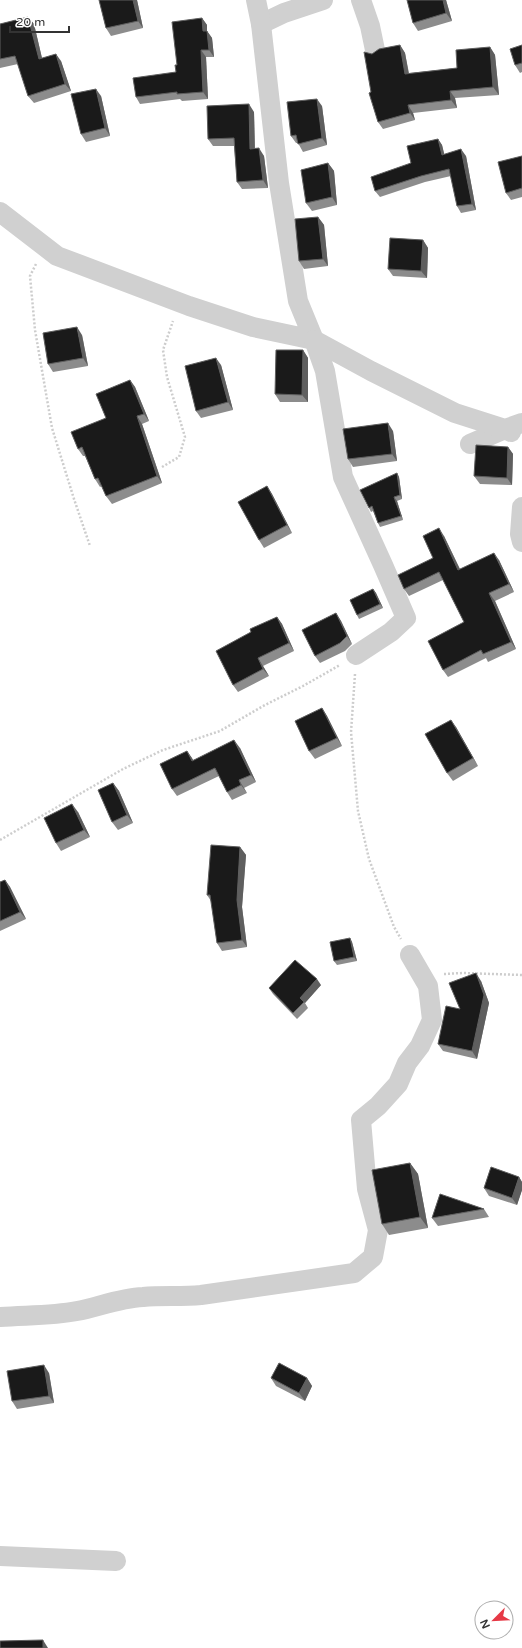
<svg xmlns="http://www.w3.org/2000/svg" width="522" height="1648" viewBox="0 0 522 1648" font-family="'Varela Round',sans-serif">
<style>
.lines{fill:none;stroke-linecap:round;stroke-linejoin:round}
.path{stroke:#cdcdcd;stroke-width:2.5;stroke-dasharray:2 2;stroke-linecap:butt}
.minor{stroke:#d0d0d0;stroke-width:20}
.wall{fill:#8c8c8c}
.shaded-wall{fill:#5f5f5f}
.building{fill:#1a1a1a;stroke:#5f5f5f}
</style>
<rect width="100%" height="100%" fill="#fff"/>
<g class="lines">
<g class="path">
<path d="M36,264L30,276L35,330L52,428L74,499L90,546"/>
<path d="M162,467L179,457L185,437L167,377L163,350L173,321"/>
<path d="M355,674L351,732L358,811L369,859L394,927L401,939"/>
<path d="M0,840L123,769L163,750L220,731L265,705L303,686L340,665"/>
<path d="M444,974L463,973L522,975"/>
</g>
<g class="minor">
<path d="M361,0L370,26L375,50"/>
<path d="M261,24L284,13L323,0"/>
<path d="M0,212L57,256L189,306L253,327L314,340L298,301L279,183L261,24L256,0"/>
<path d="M470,444L505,429L511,432"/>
<path d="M522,507L520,534L522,542"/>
<path d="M356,655L391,632L406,618L383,565L343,477L325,371L314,340L371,371L455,413L505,429L522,423"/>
<path d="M0,1317C25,1315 52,1316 77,1311C98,1307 120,1298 143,1297C162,1295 181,1297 201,1295L354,1273L373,1257L378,1230L367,1189L361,1120L378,1106L398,1084L407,1063L420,1046L432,1020L428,986L410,955"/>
<path d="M0,1556L116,1561"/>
</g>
</g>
<g class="wall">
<path d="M99,0H137L143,28L111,36L106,28Z"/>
<path d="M407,0H446L452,21L418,31L413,23Z"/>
<path d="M28,17L34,24L42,58L61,61L71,91L34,103L28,96L18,64L0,68V24Z"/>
<path d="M202,18L207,25V31L212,38L214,57H206L208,99L182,101L180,99L140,104L136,97L176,72L177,65Z"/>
<path d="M400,45L405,53L409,73L457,68L490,47L495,55L499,95L455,98L457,108L413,113L415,120L383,129L378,122L371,92L372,54Z"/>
<path d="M522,45V72L520,73L515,65Z"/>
<path d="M101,96L110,136L86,142L81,134Z"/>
<path d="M322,106L327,145L303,152L298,143H296L291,136Z"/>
<path d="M254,112L255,149L264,156L268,188L242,189L237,182L234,146H213L208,139Z"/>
<path d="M438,139L442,145L444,154L466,156L476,210L461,213L457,206L451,176L425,182L380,197L375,191L411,163Z"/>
<path d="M522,156V197L511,200L506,193Z"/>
<path d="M328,163L334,171L337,205L312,211L306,203Z"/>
<path d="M318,217L324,225L328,266L304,269L299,261Z"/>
<path d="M423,240L428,248L427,278L393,276L388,269Z"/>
<path d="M82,335L88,366L53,372L48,364Z"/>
<path d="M303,350L308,358V402H280L275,394Z"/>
<path d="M221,365L233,410L201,418L196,411Z"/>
<path d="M130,380L135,387L149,421L142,424L162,483L112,504L106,496L102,486L100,487L95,479L85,456H83L78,449L106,418Z"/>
<path d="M393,431L397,461L353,467L348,459Z"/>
<path d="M508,447L513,454L512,485L480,484L474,476Z"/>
<path d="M397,473L399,477L402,499L397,501L403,520L380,527L378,523L373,511L371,512L369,508Z"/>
<path d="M267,486L272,494L292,533L264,548L259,540Z"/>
<path d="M444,536L460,569L499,560L514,592L495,601L516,649L488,662L486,658L448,677L443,670L464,622L443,580L409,596L404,589L433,558Z"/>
<path d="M373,589L376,593L383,608L359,619L357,615Z"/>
<path d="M336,613L341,621L352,644L345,651L320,663L315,656Z"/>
<path d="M277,617L282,624L294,651L263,666L269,676L238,692L233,685L251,632Z"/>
<path d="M322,708L327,716L342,746L315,759L309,751Z"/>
<path d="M456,727L478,766L453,781L447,773Z"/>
<path d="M240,748L256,782L244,788L247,793L232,800L227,792L219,776L177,796L172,789L187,751L193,760Z"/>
<path d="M113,783L119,791L133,823L118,830L112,822Z"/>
<path d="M78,812L90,837L61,851L56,843Z"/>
<path d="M240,847L246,855L242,907L247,947L222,951L217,943L211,901L207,895Z"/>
<path d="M5,880L10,887L26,919L0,931V882Z"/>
<path d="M350,938L352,942L357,961L337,965L334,961Z"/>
<path d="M481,981L489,1003L477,1059L443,1051L438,1044L460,1009Z"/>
<path d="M321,985L305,1003L308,1008L297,1019L273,994L269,988Z"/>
<path d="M410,1163L418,1174L428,1228L389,1235L382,1224Z"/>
<path d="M519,1177L522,1182V1190L517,1205L489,1196L484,1188Z"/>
<path d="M484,1209L489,1217L438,1226L432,1218Z"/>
<path d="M49,1373L54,1403L17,1409L12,1401Z"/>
<path d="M271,1378H307L312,1386L305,1401L276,1386Z"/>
</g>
<g class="shaded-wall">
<path d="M133,0H137L143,28L138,21Z"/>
<path d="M443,0H446L452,21L446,13Z"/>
<path d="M28,17L34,24L44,67L39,59Z"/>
<path d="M202,18L207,25V31L212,38L214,57L209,50L203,31Z"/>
<path d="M400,45L405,53L410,81L405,74Z"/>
<path d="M490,47L495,55L499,95L493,87Z"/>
<path d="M201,50L206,57L208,99L203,92Z"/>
<path d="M56,54L61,61L71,91L65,84Z"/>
<path d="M96,89L101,96L110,136L105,128Z"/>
<path d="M450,91L455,98L457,108L451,100Z"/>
<path d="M317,99L322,106L327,145L322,138Z"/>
<path d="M249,104L254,112L255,157L250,149Z"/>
<path d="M408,105L413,113L415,120L410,113Z"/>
<path d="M438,139L442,145L446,161L442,155Z"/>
<path d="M259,148L264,156L268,188L263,180Z"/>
<path d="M461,149L466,156L476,210L472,204Z"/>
<path d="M328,163L334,171L337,205L332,197Z"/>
<path d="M318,217L324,225L328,266L323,259Z"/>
<path d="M423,240L428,248L427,278L421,271Z"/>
<path d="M77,327L82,335L88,366L83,358Z"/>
<path d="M303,350L308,358V402L302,395Z"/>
<path d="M216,358L221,365L233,410L228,402Z"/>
<path d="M130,380L135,387L149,421L144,414Z"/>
<path d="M137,416L142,424L162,483L157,476Z"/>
<path d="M388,423L393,431L397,461L392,454Z"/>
<path d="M508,447L513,454L512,485L507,478Z"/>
<path d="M397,473L399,477L402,499L400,495Z"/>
<path d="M267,486L272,494L292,533L287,525Z"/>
<path d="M394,497L397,501L403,520L401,516Z"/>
<path d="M439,528L444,536L464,578L458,570Z"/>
<path d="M494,553L499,560L514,592L509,584Z"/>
<path d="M373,589L376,593L383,608L380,604Z"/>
<path d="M489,593L495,601L516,649L511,642Z"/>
<path d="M336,613L341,621L352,644L347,636Z"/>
<path d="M277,617L282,624L294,651L289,643Z"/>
<path d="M258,658L263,666L269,676L263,669Z"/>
<path d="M322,708L327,716L342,746L337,738Z"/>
<path d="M451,720L456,727L478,766L473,758Z"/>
<path d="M234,740L240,748L256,782L251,775Z"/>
<path d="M187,751L192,758L197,768L192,761Z"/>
<path d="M239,780L244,788L247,793L241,785Z"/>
<path d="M113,783L119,791L133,823L127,815Z"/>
<path d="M72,804L78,812L90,837L84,830Z"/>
<path d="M240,847L246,855L242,907L247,947L242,940L237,900Z"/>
<path d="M5,880L10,887L26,919L20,912Z"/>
<path d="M350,938L352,942L357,961L354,957Z"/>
<path d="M476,973L481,981L489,1003L477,1059L472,1051Z"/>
<path d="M317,979L321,985L305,1003L300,998Z"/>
<path d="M410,1163L418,1174L428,1228L420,1217Z"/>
<path d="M519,1177L522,1182V1190L517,1205L512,1198Z"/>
<path d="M44,1365L49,1373L54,1403L49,1396Z"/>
<path d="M307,1378L312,1386L305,1401L299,1393Z"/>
<path d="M43,1640L48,1648H43Z"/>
</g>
<g class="building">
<path d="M99,0H133L138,21L106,28Z"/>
<path d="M407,0H443L446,13L413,23Z"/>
<path d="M28,17L39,59L56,54L65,84L28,96L15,56L0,59V24Z"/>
<path d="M202,18L203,31H207L209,50H201L203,92L177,94V92L136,97L133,78L176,72L175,65H177L172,22Z"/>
<path d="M400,45L405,74L457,68L456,50L490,47L493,87L450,91L451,100L408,105L410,113L378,122L369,93L371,92L364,52L372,54L379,49Z"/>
<path d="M522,45V63L515,65L510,49Z"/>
<path d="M96,89L105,128L81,134L71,94Z"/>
<path d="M317,99L322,138L298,144L296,135L291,136L287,102Z"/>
<path d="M249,104L250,149L259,148L263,180L237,182L234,138L208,139L207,106Z"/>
<path d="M438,139L442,155L461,149L472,204L457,206L449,169L421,176L375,191L371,177L411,163L407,146Z"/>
<path d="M522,156V188L506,193L498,162Z"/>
<path d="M328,163L332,197L306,203L301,170Z"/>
<path d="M318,217L323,259L299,261L295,219Z"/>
<path d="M390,238L423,240L421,271L388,269Z"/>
<path d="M77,327L83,358L48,364L43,333Z"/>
<path d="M276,350H303L302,395L275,394Z"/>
<path d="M216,358L228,402L196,411L185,366Z"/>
<path d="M130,380L144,414L137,416L157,476L106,496L98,478L95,479L82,447L78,449L71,432L106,418L96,394Z"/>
<path d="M388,423L392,454L348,459L343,429Z"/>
<path d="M476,445L508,447L507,478L474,476Z"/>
<path d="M397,473L400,495L394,497L401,516L378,523L372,506L369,508L360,490Z"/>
<path d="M267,486L287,525L259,540L238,502Z"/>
<path d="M439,528L458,570L494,553L509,584L489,593L511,642L483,654L481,650L443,670L428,641L464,622L439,572L404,589L398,575L433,558L423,536Z"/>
<path d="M373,589L380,604L357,615L350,600Z"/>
<path d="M336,613L347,636L340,643L315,656L302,630Z"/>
<path d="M277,617L289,643L258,658L263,669L233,685L216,651L251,632L250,629Z"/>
<path d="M322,708L337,738L309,751L295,721Z"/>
<path d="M451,720L473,758L447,773L425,734Z"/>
<path d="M234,740L251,775L239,780L241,785L227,792L215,768L172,789L160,764L187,751L192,761Z"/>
<path d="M113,783L127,815L112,822L98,790Z"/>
<path d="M72,804L84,830L56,843L44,818Z"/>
<path d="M211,845L240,847L237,900L242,940L217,943L210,895H207Z"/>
<path d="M5,880L20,912L0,921V882Z"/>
<path d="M350,938L354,957L334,961L330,942Z"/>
<path d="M295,960L317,979L300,998L304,1002L293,1013L269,988Z"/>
<path d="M476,973L484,995L472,1051L438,1044L446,1006L460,1009L449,983Z"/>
<path d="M410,1163L420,1217L382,1224L372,1170Z"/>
<path d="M491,1167L519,1177L512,1198L484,1188Z"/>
<path d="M440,1194L484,1209L432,1218Z"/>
<path d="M279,1363L307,1378L299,1393L271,1378Z"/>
<path d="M44,1365L49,1396L12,1401L7,1371Z"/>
<path d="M43,1640V1648H0V1641Z"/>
</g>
<g transform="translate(494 1620) rotate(246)"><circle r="19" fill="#ffffff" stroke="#adadad"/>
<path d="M0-3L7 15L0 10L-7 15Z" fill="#e63946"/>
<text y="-6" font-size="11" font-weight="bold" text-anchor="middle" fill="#333333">N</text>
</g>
<path d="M10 26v6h59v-6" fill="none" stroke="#333333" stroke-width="2"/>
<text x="16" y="26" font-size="12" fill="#333333" stroke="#ffffff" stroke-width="3" paint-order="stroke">20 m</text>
</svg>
